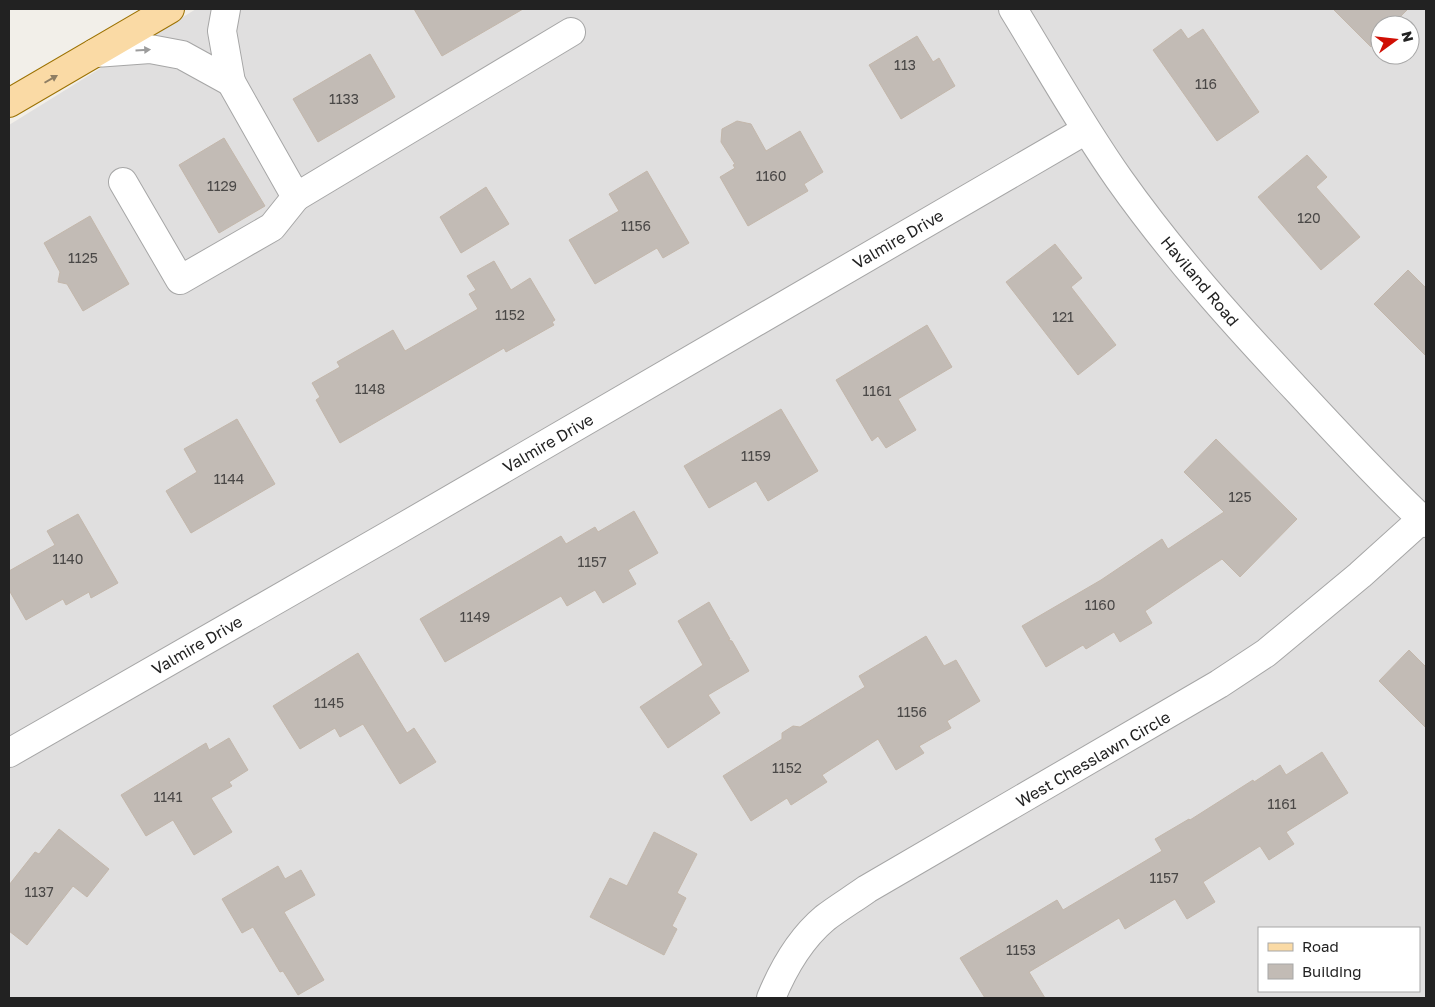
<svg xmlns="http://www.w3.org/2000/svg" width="1435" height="1007" viewBox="0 0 1435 1007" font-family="'Golos Text',sans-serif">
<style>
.residential{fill:#e0dfdf;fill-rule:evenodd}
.building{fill:#c2bbb5;stroke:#c3b7ab}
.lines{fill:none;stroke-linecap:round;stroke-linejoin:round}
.minor-casing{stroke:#a6a6a6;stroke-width:30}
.major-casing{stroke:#9c7203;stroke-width:30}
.minor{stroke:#fff;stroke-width:28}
.major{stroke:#fadaa5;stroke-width:28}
.oneway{fill:#9c9c9c}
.oneway2{fill:#8e7e64}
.labels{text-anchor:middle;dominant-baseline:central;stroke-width:4;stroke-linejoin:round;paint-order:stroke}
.number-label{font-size:14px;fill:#4a4847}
.street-label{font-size:16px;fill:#222;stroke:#fff}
</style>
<rect width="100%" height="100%" fill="#f2efe9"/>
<path class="residential" d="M196,9H1426V998H9V125ZM1380,25H1410V55H1380ZM1259,928H1419V991H1259Z"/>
<g class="building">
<path d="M414,9H523L442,56Z"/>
<path d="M1333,9H1408L1392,25H1380V38L1371,47Z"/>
<path d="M1181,29L1188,39L1203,29L1259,112L1217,141L1153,50Z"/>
<path d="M917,36L933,62L939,58L955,86L901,119L869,65Z"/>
<path d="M370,54L395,97L318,142L293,99Z"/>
<path d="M737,121L751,124L766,151L800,131L823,172L804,184L808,191L748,226L720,177L735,168L733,165L735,164L721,142L722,129Z"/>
<path d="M224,138L265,206L219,233L179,165Z"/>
<path d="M1307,155L1327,177L1316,187L1360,237L1321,270L1258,197Z"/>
<path d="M647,171L689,243L663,258L657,248L595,284L569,240L619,211L609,194Z"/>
<path d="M486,187L509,224L461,253L440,217Z"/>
<path d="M90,216L129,284L83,311L67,284L58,282L60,272L44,243Z"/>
<path d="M1055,244L1082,278L1071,287L1116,345L1078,375L1006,282Z"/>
<path d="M494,261L511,290L530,278L555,320L552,322L554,325L506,352L504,348L340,443L316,400L320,397L312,383L340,367L337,362L393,330L405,351L478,309L469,294L476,290L467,276Z"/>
<path d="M1408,270L1426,288V356L1374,304Z"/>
<path d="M927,325L952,367L898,399L916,430L886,448L878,436L872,441L836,380Z"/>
<path d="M781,409L818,471L768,501L756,481L709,508L684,466Z"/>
<path d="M237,419L275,484L191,533L166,491L197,472L184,449Z"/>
<path d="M1216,439L1297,519L1240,577L1222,559L1145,611L1152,623L1120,642L1114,632L1086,649L1083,645L1046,667L1022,626L1101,580L1162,539L1168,549L1224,512L1184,472Z"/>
<path d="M634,511L658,553L628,570L636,584L603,603L595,590L567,606L561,596L445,662L420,619L561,536L566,544L595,527L598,532Z"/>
<path d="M78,514L118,583L91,598L89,592L66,605L63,599L26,620L9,590V571L55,545L47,531Z"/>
<path d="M709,602L730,639L728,640L732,641L749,671L708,695L720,713L668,748L640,707L703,665L678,621Z"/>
<path d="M926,636L944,666L956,660L980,701L947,721L951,728L919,746L924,753L896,770L878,739L822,775L827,782L791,805L787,798L751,821L723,776L782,739V733L793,726L800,727L865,687L859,676Z"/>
<path d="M1409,650L1426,667V728L1379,681Z"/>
<path d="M358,653L407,733L414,728L436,762L400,784L363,724L340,737L335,728L300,749L273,706Z"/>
<path d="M229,738L248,770L229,782L232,786L211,798L232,832L194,855L173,820L146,836L121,795L206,743L209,750Z"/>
<path d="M1322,752L1348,793L1286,832L1294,844L1269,860L1260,846L1203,882L1215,902L1187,919L1175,899L1125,929L1119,918L1029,972L1045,998H985L960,958L1057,900L1063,910L1162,851L1155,839L1189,819L1190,820L1253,780L1254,782L1280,765L1286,775Z"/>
<path d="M59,829L109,869L87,897L73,886L27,945L9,931V885L35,852L39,854Z"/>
<path d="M654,832L697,854L677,893L686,898L672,926L677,929L664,955L590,917L610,878L627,886Z"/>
<path d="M278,866L285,879L301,870L315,895L284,912L324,980L298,995L283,971L280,972L253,927L242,933L222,899Z"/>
</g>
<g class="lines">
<g class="minor-casing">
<g id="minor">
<path d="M1013,9C1048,66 1081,125 1119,179C1172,254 1234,323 1297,390C1339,435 1381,481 1426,523"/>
<path d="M95,53L150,49L182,55L231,82L222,31L226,9"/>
<path d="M231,82L296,197L571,32"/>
<path d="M123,182L180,280L272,227L296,197"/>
<path d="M9,753L391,534L1086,130"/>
<path d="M771,998C783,969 801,938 825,918C838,908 853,899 867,889L1219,684L1266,653L1360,575L1422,519"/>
</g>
</g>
<g class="major-casing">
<path id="major" d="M9,103L170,9"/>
</g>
<use href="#minor" class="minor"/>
<use href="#major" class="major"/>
</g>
<defs><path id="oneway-solid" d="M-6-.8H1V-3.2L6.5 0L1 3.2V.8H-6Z" transform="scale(1.25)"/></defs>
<use class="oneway" href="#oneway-solid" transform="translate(143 50) rotate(-3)"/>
<use class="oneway2" href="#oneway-solid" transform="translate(51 79) rotate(-30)"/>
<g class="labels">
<g class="number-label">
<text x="905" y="64">113</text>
<text x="1206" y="83">116</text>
<text x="344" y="98">1133</text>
<text x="771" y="175">1160</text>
<text x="222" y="185">1129</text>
<text x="1309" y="217">120</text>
<text x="636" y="225">1156</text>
<text x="83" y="257">1125</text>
<text x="510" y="314">1152</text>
<text x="1063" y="316">121</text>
<text x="370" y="388">1148</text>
<text x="877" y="390">1161</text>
<text x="756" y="455">1159</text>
<text x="229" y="478">1144</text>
<text x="1240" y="496">125</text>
<text x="68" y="558">1140</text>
<text x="592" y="561">1157</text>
<text x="1100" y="604">1160</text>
<text x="475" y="616">1149</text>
<text x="329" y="702">1145</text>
<text x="912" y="711">1156</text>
<text x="787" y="767">1152</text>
<text x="168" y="796">1141</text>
<text x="1282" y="803">1161</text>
<text x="1164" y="877">1157</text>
<text x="39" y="891">1137</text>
<text x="1021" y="949">1153</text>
</g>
<g class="street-label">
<text transform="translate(898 239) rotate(-30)">Valmire Drive</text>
<text transform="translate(1200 281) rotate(50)">Haviland Road</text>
<text transform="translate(548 443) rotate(-30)">Valmire Drive</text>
<text transform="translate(197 645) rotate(-30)">Valmire Drive</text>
<text transform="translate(1093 759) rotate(-30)">West Chesslawn Circle</text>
</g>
</g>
<rect width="1435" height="1007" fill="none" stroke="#222222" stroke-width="20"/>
<rect x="1258" y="927" width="162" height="65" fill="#ffffff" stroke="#a7a7a7"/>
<rect x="1268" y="943" width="25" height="8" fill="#fadaa5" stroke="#a7a7a7"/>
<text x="1302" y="952" font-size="15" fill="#222222">Road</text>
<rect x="1268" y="964" width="25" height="15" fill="#c2bbb5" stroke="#a7a7a7"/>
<text x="1302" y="977" font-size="15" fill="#222222">Building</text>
<g transform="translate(1395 40) rotate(75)"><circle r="24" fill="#ffffff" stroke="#a7a7a7"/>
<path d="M0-4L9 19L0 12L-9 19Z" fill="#d00f04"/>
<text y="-8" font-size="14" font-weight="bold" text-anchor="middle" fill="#222222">N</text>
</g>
</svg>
